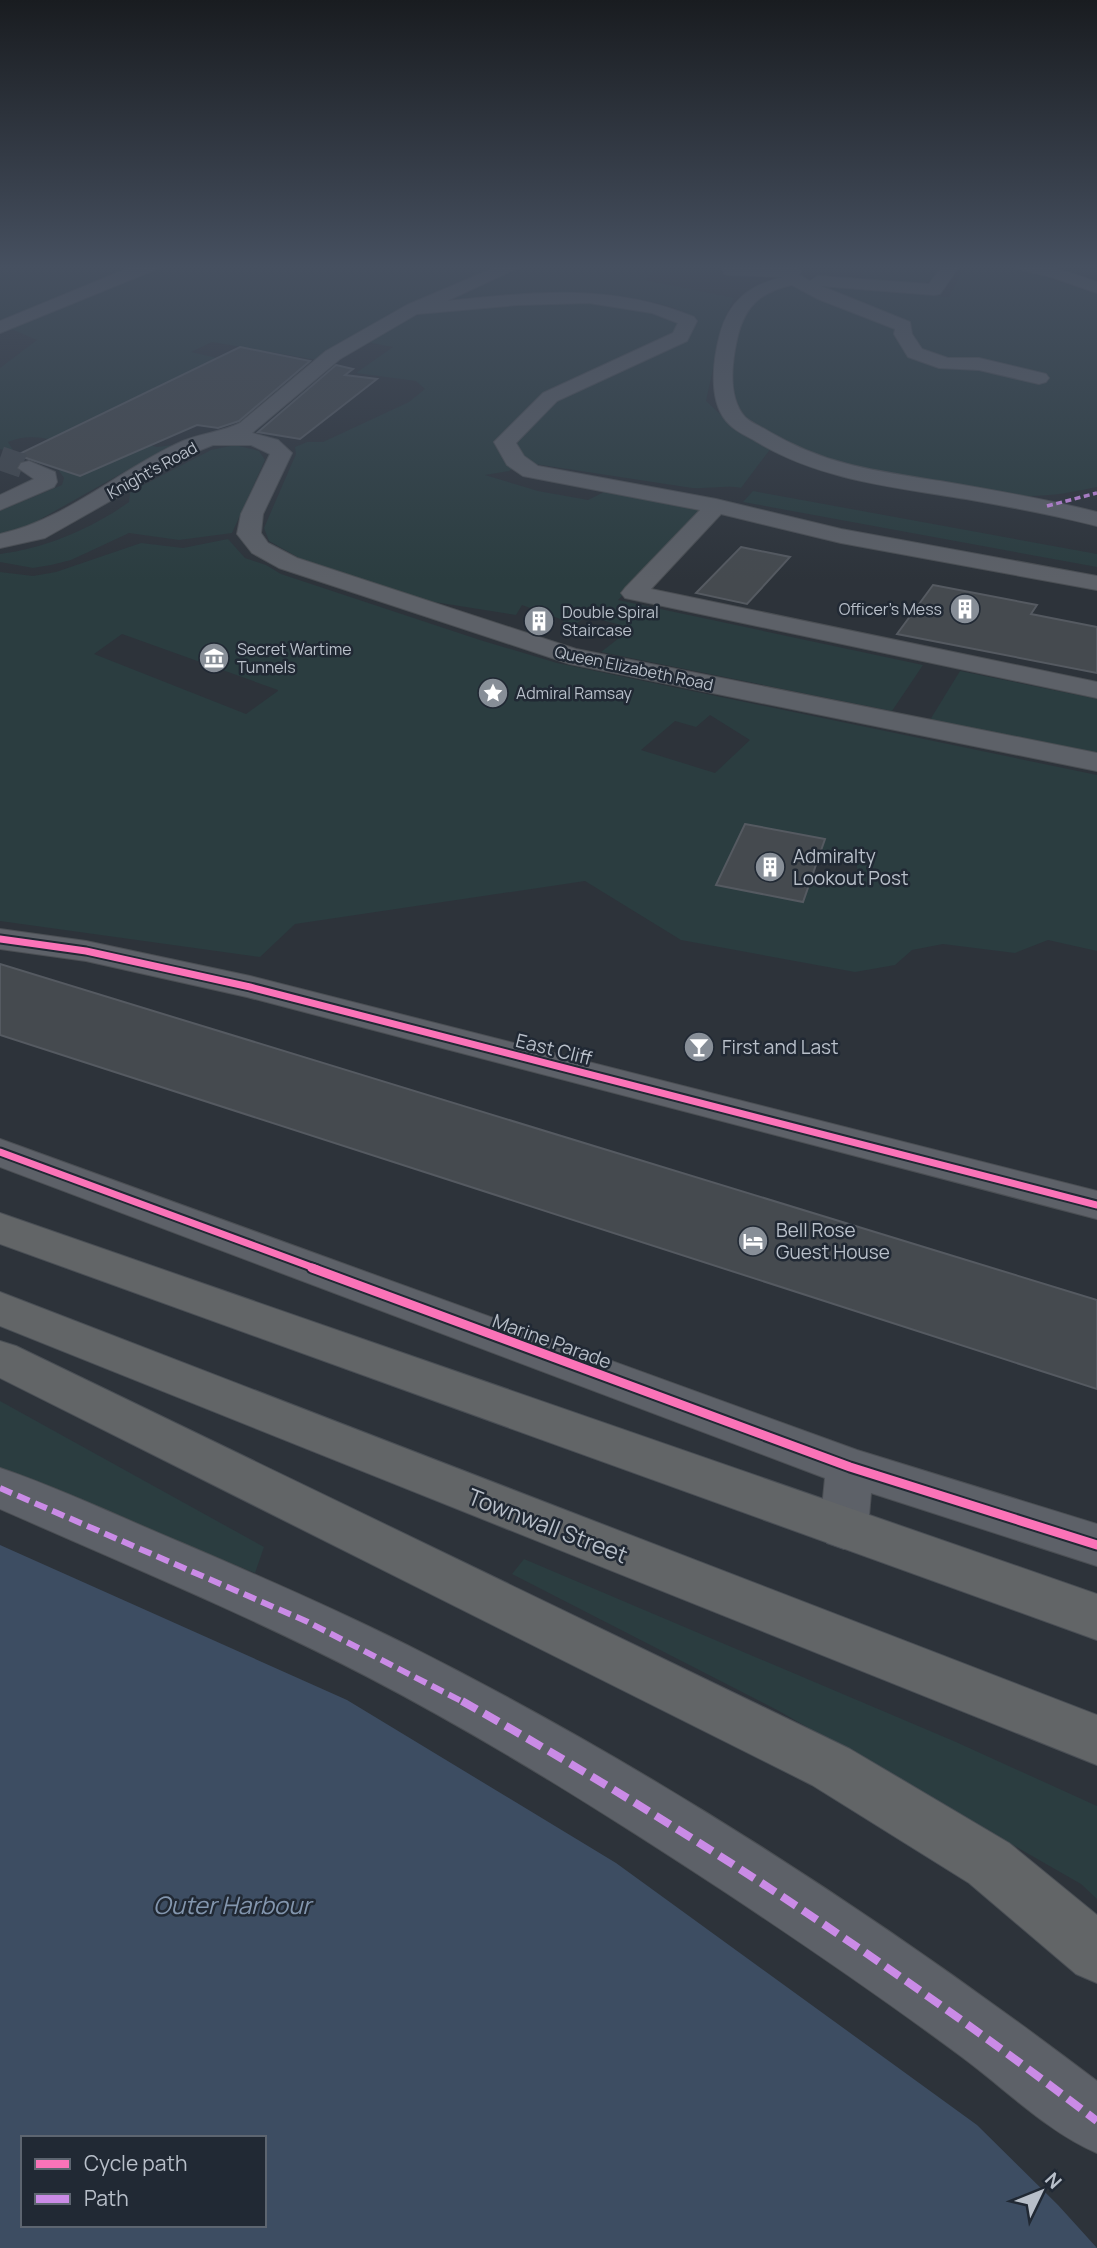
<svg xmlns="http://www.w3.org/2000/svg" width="1097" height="2248" viewBox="0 0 1097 2248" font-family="Manrope,sans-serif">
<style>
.green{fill:#2b3d40;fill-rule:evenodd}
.water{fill:#3d4d62;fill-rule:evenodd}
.building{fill:#454a4f;stroke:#555a61;stroke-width:2}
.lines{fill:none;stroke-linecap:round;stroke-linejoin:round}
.minor-tunnel{stroke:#42484f;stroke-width:24;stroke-dasharray:24 11;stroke-linecap:butt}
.minor-casing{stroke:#4b4f54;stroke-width:2}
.highway-casing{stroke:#4a4f55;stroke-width:2}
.minor{fill:#5d6168;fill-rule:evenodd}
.highway{fill:#626567;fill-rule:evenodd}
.quiet-far2{stroke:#ca8be6;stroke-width:3.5;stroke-dasharray:6 3.5;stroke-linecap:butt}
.quiet-far1{stroke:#ca8be6;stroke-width:6;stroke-dasharray:13 6;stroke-linecap:butt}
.quiet{stroke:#ca8be6;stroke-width:8;stroke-dasharray:17 8;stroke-linecap:butt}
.cycleway-far1-casing{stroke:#212934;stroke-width:11}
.cycleway-casing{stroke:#212934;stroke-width:13}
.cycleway-far1{stroke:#fb73b8;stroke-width:7}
.cycleway{stroke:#fb73b8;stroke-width:9}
.labels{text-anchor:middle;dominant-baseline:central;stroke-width:5;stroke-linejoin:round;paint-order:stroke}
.far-street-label{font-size:16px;fill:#b8bfc9;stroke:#212934}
.far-poi-label{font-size:16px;fill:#b8bfc9;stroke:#212934;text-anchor:start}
.poi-label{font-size:19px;fill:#b8bfc9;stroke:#212934;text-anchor:start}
.street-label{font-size:19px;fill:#b8bfc9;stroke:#212934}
.near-street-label{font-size:23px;fill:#b8bfc9;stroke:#212934}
.near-water-label{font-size:24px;font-style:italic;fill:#8396ae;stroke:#212934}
</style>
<rect width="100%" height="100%" fill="#2d333a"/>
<g class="green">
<path d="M0,265H134L0,323Z"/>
<path d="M151,265H511L317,360L212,342L191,352L217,358L73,427L157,447L180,444L140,463L23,529L0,534V511L62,485L64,478L58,469L82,449C59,441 32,431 8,442L13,450L9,452L0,449V368L37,340L4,326Z"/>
<path d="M524,265H662L645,280L734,298L723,323L706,401L734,427L771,448L741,488C727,485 709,489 692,488L522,462L509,471L485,475L538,491L588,500L604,492L708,509L618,600L923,665L892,711L601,652L632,628L587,616L570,628L565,626L563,620L522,605L516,615L428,601L303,560L269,541L264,528L296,454L295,447L307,442H323L409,402L425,389L416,381L356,373L393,347L366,342L406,318L437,311L545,301H590L686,313C623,282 496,301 425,307Z"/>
<path d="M826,265H942L932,280L922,284L837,280L838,276L861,278L864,271Z"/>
<path d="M966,265L1011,266L1097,294V487C1074,492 1052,496 1029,496C997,496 966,488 935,482C880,472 828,463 778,437C769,432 758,428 750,421C729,402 729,380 734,354C737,337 741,318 753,305C788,266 901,292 949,297Z"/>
<path d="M235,445L259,451L265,460L232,533L179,540L129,533L71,560L51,565L33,568L0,562V554C46,548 91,529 129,502L130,493L134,490L211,450Z"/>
<path d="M753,491L1097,554V567L743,502Z"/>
<path d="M228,539L245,558L266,565L281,574L480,640L557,663L1097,775V951L1048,940L1015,953L943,944L912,950L895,965L855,972L681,940L585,881L295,924L260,957L0,921V572L33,576L56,572L141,543L183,548ZM122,634L278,690V691L246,714L94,654ZM710,715L750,740L715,773L641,750L675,721L696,727ZM746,824L825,839L820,853H854L860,881L811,880L802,902L716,885Z"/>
<path d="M960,671L1097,699V753L930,720Z"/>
<path d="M0,1401L264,1547L255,1573L0,1469Z"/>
<path d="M524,1559L956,1742L1097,1806V1899L1081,1884L779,1711L512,1574Z"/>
</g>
<path class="water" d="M0,1545L347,1700L616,1863L977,2125L1058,2205L1097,2248H0ZM23,2138H264V2225H23Z"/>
<g class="building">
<path d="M240,347L310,361L239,421L218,428L197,425L80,476L17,455Z"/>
<path d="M336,365L353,369L345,375L377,379L300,439L258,432Z"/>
<path d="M741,547L790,557L747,604L696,593Z"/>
<path d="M933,585L1037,605L1031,614L1097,627V673L897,634Z"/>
<path d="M745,824L825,839L803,902L716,885Z"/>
<path d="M0,964L1097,1300V1389L0,1035Z"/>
</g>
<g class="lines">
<path class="minor-tunnel" d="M0,458L29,468"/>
<g class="minor-casing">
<g id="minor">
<path d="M136,265H159L157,269L0,333V321Z"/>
<path d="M501,265H524L447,301C534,292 612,283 694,317L697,321L687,341L557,401L516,443L524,456L538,466L716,499L841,529L1097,576V590L841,543L721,514L651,589L1097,682V698L625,598L621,593L625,588L700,510L523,476L507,465L494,442L543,393L673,333L678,323L652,313L589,303L517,305L417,314L340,359L252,433L278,440L292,453L263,514L261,533L268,543L297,558L576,649L1097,753V771L570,664L279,568L252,553L237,534L241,514L270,454L251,445H213L198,451L45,538L0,548V534C68,519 121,468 183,441C202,433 222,432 240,423L326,351L407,305Z"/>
<path d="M722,265L793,267L799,268L801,272L799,275L810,281L818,276L929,284L943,265H960L940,294L934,295L821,286L910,322L912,334L922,349L948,358H979L1046,374L1049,378L1046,382L1039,384L979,370L939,368L908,357L894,334L895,329L818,299L792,285C761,292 746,305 738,335C732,360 727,397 745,417C751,423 762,427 768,431C826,465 875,471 940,481C993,490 1045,499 1097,512V526C1054,515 1011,507 966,499C894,487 820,480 757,442C749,437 737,432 730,425C707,404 713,360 720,334C729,301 750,285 783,277L730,275L724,274Z"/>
<path d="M1016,265C1048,265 1067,271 1097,282V293L1051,277L1018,269Z"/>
<path d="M29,461L55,472L57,482L54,487L0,510V495L34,479L18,468L21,463Z"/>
<path d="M0,929L86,941L250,976L1097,1191V1219L247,997L86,961L0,949Z"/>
<path d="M0,1139L857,1450L1097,1524V1566L871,1493L868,1528L861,1543L844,1549L827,1543L820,1528L825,1478L0,1167Z"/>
<path d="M0,1468C62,1489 122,1518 182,1543C257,1575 333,1608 407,1645C648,1766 882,1918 1097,2081V2153C1049,2133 1004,2088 962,2057C884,1999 805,1945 725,1892C609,1816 491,1741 368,1677C248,1615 123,1563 0,1509Z"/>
</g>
</g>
<g class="highway-casing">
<g id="highway">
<path d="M0,1213L1097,1594V1640L0,1244Z"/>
<path d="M0,1292L1097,1715V1765L0,1326Z"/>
<path d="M0,1341L16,1346L850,1749L1009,1843L1097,1915V1983L1076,1974L969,1883L812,1785L0,1378Z"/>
</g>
</g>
<use href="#minor" class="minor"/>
<use href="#highway" class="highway"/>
<path class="quiet-far2" d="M1047,506L1097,493"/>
<path class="quiet-far1" d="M0,1488L308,1622L465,1703"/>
<path class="quiet" d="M462,1701C684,1826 895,1966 1097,2121"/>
<g class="cycleway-far1-casing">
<g id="cycleway-far1">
<path d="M0,939L86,951L250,987L1097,1205"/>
<path d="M0,1152L317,1269"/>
</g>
</g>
<g class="cycleway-casing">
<path id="cycleway" d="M312,1268L850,1467L1097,1545"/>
</g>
<use href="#cycleway-far1" class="cycleway-far1"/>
<use href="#cycleway" class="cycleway"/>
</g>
<linearGradient id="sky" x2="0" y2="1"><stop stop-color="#191c20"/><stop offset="0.46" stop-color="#465060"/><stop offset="1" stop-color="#465060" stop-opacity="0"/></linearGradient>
<rect width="1097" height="580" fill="url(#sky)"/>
<defs>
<g id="building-disc" transform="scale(1.575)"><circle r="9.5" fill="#878e97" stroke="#212934"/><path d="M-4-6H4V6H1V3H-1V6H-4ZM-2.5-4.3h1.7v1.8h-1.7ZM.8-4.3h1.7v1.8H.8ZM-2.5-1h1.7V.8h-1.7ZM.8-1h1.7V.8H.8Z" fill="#fff"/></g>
<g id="museum-disc" transform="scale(1.575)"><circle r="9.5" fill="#878e97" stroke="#212934"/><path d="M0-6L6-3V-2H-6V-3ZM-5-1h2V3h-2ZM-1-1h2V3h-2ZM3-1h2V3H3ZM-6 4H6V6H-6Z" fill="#fff"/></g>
<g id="sight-disc" transform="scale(1.575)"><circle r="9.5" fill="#878e97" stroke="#212934"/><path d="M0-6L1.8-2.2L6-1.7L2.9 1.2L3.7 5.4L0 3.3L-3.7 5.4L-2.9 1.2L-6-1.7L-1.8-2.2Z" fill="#fff"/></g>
<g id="bar-disc" transform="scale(1.575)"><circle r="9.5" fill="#878e97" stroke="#212934"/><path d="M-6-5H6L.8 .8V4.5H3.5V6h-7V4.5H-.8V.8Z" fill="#fff"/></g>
<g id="hotel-disc" transform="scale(1.575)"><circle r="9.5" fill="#878e97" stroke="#212934"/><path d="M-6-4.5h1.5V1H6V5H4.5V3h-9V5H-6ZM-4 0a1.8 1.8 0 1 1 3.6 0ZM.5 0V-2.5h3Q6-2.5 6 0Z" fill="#fff"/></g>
</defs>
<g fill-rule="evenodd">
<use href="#building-disc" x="965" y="609"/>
<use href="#building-disc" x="539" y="621"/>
<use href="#museum-disc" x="214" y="658"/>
<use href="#sight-disc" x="493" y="693"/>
<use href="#building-disc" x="770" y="867"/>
<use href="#bar-disc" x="699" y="1047"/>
<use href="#hotel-disc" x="753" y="1241"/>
</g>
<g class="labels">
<g class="far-street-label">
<text transform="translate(152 470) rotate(-29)">Knight's Road</text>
<text transform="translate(634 668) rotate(12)">Queen Elizabeth Road</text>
</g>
<g class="far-poi-label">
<text x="942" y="609" text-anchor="end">Officer's Mess</text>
<text x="562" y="612">Double Spiral<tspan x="562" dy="18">Staircase</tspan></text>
<text x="237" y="649">Secret Wartime<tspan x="237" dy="18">Tunnels</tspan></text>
<text x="516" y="693">Admiral Ramsay</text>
</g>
<g class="poi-label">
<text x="793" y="856">Admiralty<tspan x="793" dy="22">Lookout Post</tspan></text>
<text x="722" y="1047">First and Last</text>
<text x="776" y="1230">Bell Rose<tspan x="776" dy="22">Guest House</tspan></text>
</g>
<g class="street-label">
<text transform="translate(554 1049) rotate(14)">East Cliff</text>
<text transform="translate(552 1341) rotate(20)">Marine Parade</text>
</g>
<g class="near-street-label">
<text transform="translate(548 1525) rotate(21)">Townwall Street</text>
</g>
<g class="near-water-label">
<text x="232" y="1904">Outer Harbour</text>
</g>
</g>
<rect x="21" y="2136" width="245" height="91" fill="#212934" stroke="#5d6570" stroke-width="2"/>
<rect x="35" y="2159" width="35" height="10" fill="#fb73b8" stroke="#5d6570" stroke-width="2"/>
<text x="84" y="2171" font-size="21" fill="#b8bfc9">Cycle path</text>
<rect x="35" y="2194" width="35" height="10" fill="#ca8be6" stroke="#5d6570" stroke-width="2"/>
<text x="84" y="2206" font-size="21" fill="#b8bfc9">Path</text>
<g transform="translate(1041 2192) rotate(47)" stroke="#212934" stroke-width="5" paint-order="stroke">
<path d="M0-5L12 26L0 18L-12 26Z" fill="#b8bfc9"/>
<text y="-10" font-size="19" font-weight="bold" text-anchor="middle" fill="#b8bfc9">N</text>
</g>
</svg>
